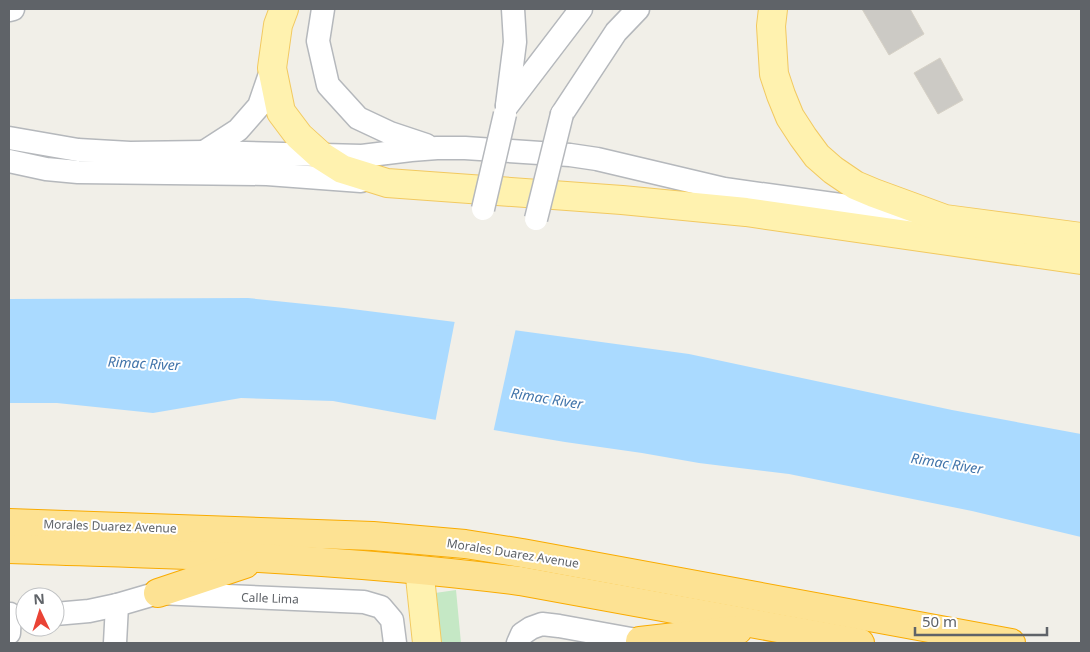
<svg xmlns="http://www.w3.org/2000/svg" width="1090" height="652" viewBox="0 0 1090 652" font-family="'Noto Sans',sans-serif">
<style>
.green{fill:#c5e8c5}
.water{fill:#aadaff}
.pier{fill:#f1efe8}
.building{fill:#cccac5;stroke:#d6d1c6}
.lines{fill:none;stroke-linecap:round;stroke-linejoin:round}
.minor-casing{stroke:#b5b8bc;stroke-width:25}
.major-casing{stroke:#f2c960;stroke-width:30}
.highway-casing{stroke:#f9ab00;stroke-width:30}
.minor{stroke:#fff;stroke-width:22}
.major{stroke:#fff2af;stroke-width:28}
.highway{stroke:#fde293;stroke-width:28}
.minor-bridge-casing{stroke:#b5b8bc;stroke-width:25;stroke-linecap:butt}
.minor-bridge{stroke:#fff;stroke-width:22}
.labels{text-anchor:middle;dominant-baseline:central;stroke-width:4;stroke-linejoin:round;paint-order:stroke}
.street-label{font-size:12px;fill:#5f6368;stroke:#fff}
.water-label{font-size:14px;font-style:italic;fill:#4174aa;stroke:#fff}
</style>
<rect width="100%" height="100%" fill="#f1efe8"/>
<path class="green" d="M456,590L461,643H440L435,593Z"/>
<path class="water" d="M248,298L344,308L463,323L689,354L952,410L1081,434V537L972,511L789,474L699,463L642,453L565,442L458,424L333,401L241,398L153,413L57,403H9V299Z"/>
<path class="pier" d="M455,320L516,328L493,433L435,423Z"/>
<g class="building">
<path d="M862,9H910L924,34L889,55Z"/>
<path d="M940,58L963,100L938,114L914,73Z"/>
</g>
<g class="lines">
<g class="minor-casing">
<g id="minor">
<path d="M323,9L318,41L328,85L358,118L390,133L426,145"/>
<path d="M9,10L13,9"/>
<path d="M507,105L515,42L513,9"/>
<path d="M507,106L581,9"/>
<path d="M562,114L616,32L638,9"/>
<path d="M9,138L78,150L130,153L204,152L362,156L411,150L437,148H465L570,155L597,159L724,189L913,215"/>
<path d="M204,152L238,130L259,106L272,68"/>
<path d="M9,161L46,169L78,172L267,174L361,181"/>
<path d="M55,614L89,611L117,605L158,593L364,602L381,607L392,620L395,643"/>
<path d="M9,633L10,614"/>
<path d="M115,643L117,605"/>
<path d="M518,643L522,634L531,628L542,624L559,626L653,643"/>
</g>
</g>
<g class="major-casing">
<g id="major">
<path d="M284,9L278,25L272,68L281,112L299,136L320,155L342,169L387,183L622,200L746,212L1081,260"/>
<path d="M773,9L771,26L774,74L781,95L790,117L803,137L817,156L833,170L855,185L874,193L945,219L1081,237"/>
<path d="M420,577L427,643"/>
</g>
</g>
<g class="highway-casing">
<g id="highway">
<path d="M9,523L373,536L465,544L522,553L1011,643"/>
<path d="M9,549C92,552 176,554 259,558C346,563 434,570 520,581L860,643"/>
<path d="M158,593L245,564"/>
<path d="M640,641L738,630"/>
</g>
</g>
<use href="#minor" class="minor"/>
<use href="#major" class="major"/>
<use href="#highway" class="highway"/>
<g class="minor-bridge-casing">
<g id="minor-bridge">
<path d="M483,209L505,114"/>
<path d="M536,219L562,114"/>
</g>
</g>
<use href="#minor-bridge" class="minor-bridge"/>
</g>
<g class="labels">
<g class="street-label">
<text transform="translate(110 526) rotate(2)">Morales Duarez Avenue</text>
<text transform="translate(513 553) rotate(9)">Morales Duarez Avenue</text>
<text transform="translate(270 598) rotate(2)">Calle Lima</text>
</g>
<g class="water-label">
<text transform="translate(144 363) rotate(3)">Rimac River</text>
<text transform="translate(547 398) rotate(9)">Rimac River</text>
<text transform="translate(947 463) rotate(9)">Rimac River</text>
</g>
</g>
<rect width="1090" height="652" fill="none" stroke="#5f6368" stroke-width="20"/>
<g transform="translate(40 612) rotate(356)"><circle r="24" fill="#ffffff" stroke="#bfc1c3"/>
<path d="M0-4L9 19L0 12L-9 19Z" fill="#ea4335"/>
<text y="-8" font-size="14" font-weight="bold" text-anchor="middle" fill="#5f6368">N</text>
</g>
<path d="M915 627v8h132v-8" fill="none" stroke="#5f6368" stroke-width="2.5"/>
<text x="922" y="627" font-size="15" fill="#5f6368" stroke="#ffffff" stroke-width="4" paint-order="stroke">50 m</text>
</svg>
